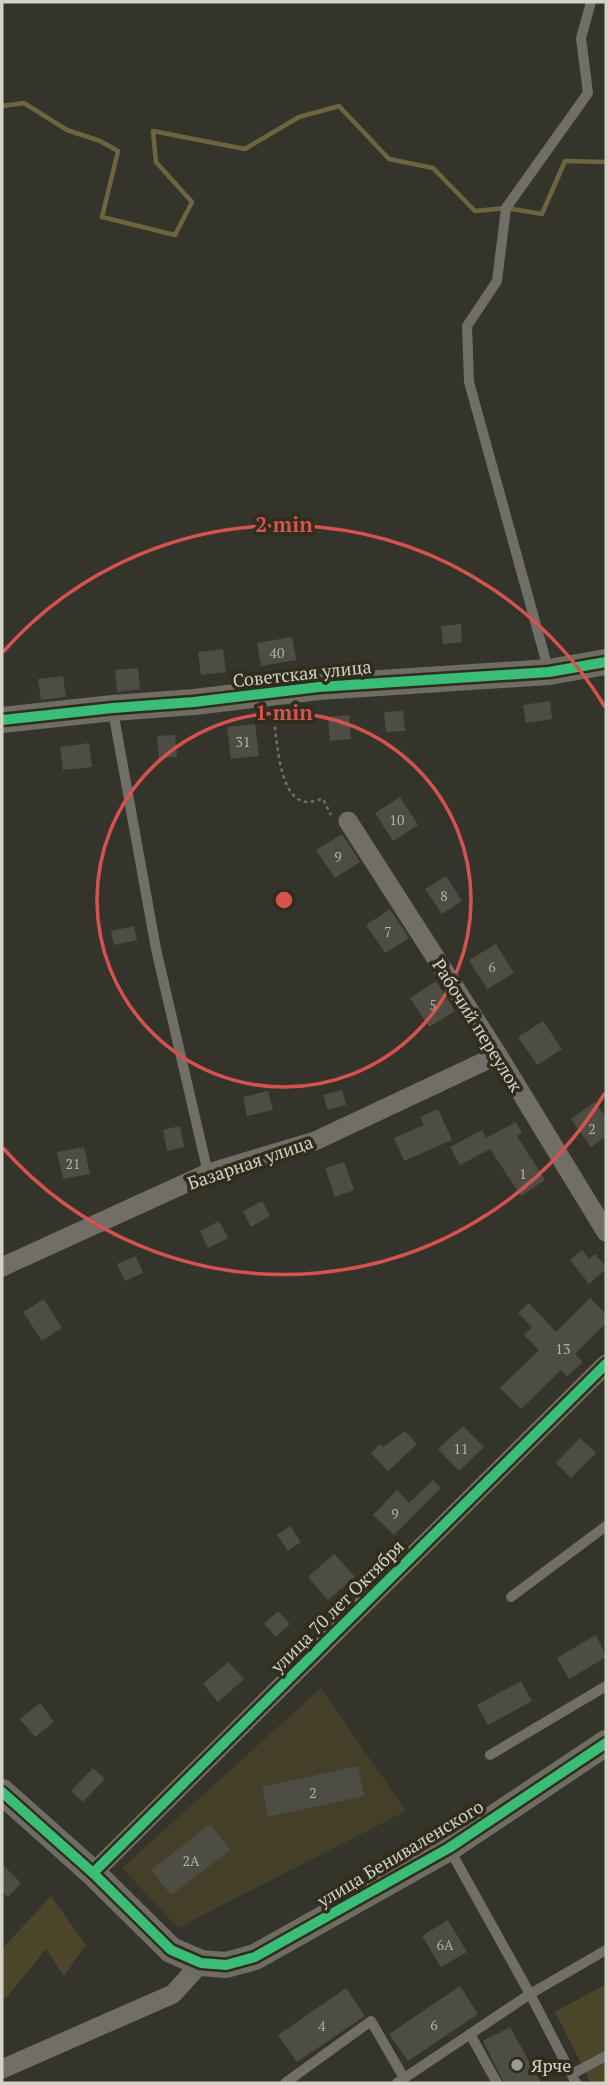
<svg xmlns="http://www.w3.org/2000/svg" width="608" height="2085" viewBox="0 0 608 2085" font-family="'PT Serif',serif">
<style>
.built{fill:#433f28}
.green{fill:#4b462a}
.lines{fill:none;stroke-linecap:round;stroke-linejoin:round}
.stream{stroke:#6d653f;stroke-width:4.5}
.building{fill:#4e4d44}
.path{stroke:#706f68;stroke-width:2.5;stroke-dasharray:3.5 3.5;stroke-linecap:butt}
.lane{stroke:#706e66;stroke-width:10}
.street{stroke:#706e66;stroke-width:19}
.secondary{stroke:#6f6d63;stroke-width:26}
.cycleway-casing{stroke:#302d1c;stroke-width:15}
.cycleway{stroke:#3abd76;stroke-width:10}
.ring{fill:none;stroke:#d65250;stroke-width:3.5}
.poi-dot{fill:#9c9b90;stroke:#302d1c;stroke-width:2.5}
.labels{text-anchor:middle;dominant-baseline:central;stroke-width:7;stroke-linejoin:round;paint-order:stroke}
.number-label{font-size:14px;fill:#b2b1a6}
.street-label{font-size:18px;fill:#d4d2c7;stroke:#302d1c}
.poi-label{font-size:18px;fill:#d4d2c7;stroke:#302d1c;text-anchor:start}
.centre{fill:#d65250;stroke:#302d1c;stroke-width:3.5}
.ring-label{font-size:21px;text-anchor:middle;font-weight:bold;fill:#d65250;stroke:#302d1c;stroke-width:7;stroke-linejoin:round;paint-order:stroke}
</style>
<rect width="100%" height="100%" fill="#35342a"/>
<path class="built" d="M321,1688L406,1811L178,1928L122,1868Z"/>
<g class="green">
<path d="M51,1896L86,1945L64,1976L46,1949L7,1997L2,2000V1949Z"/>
<path d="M606,1984V2083H591L555,2012Z"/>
</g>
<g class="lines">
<path class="stream" d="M2,106L24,103L67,130L100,141L118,151L102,217L175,235L192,202L156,162L153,131L245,149L299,117L339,106L389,159L433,168L475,211L506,208L542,214L565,161L606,162"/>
</g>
<g class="building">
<path d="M461,624L462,642L443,644L441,626Z"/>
<path d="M292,637L296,660L261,666L257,643Z"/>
<path d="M223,649L226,672L201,675L198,652Z"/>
<path d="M138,668L140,689L117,692L115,670Z"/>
<path d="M63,676L66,697L41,700L38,679Z"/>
<path d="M550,701L552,719L526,723L523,705Z"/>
<path d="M403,711L405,731L386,732L384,712Z"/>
<path d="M349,715L351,739L330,741L328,717Z"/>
<path d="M255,724L259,756L231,759L227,727Z"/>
<path d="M175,735L177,757L159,758L157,736Z"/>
<path d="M89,743L92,767L63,770L60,747Z"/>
<path d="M400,797L418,825L393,841L375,813Z"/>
<path d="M342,834L360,862L335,878L316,850Z"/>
<path d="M446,876L462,901L442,914L425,889Z"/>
<path d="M390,909L409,938L385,953L366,925Z"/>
<path d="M134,926L137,940L114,945L111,931Z"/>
<path d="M496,944L514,973L487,989L469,960Z"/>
<path d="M436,981L455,1011L429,1027L410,998Z"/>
<path d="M543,1021L562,1049L537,1065L518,1037Z"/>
<path d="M342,1090L346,1105L328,1110L323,1095Z"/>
<path d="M268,1091L273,1110L247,1116L243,1097Z"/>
<path d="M595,1102L606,1118V1136L591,1147L571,1119Z"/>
<path d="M438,1109L452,1140L404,1161L394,1138L424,1125L420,1117Z"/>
<path d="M516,1122L522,1133L517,1136L545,1180L521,1196L490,1149L460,1165L450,1147L482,1130L486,1138Z"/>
<path d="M180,1126L184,1147L167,1151L163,1130Z"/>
<path d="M84,1147L90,1174L63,1179L57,1152Z"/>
<path d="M344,1162L354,1190L335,1197L325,1168Z"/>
<path d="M262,1201L270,1216L251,1227L243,1211Z"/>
<path d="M219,1221L228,1238L208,1248L200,1231Z"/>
<path d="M582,1250L589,1259L595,1254L606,1266V1269L589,1284L570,1260Z"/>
<path d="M136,1256L143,1273L125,1281L117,1264Z"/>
<path d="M590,1298L606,1314V1323L575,1354L583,1362L567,1377L561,1370L521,1409L500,1388L539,1350L524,1335L532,1327L518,1313L529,1303L556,1332Z"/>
<path d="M44,1299L62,1328L42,1341L23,1312Z"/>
<path d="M463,1426L484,1447L459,1471L438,1449Z"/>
<path d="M405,1431L417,1444L388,1471L371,1453L380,1444L383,1447Z"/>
<path d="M580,1438L596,1453L571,1478L556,1463Z"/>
<path d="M433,1480L441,1488L394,1535L373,1515L397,1490L409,1503Z"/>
<path d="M290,1526L301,1542L288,1551L277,1535Z"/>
<path d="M334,1554L355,1577L328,1600L308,1577Z"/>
<path d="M278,1611L290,1624L276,1637L264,1624Z"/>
<path d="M596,1635L606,1657L569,1679L557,1658Z"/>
<path d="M228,1662L244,1679L218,1702L203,1684Z"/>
<path d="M521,1681L532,1701L488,1725L477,1705Z"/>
<path d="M40,1703L54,1722L35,1737L20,1719Z"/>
<path d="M358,1766L364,1796L268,1817L262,1787Z"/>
<path d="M93,1768L105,1779L83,1802L71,1791Z"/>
<path d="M210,1824L230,1850L171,1895L151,1870Z"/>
<path d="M2,1864L21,1883L8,1897L2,1891Z"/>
<path d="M448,1920L467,1952L441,1967L422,1936Z"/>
<path d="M460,1986L478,2014L408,2061L389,2034Z"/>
<path d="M346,1988L365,2016L297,2062L278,2035Z"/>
<path d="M510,2027L541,2083H504L483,2041Z"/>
</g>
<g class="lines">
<path class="path" d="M273,713C277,736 278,793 302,801C308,804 316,800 323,799L331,815"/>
<g class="lane">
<path d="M549,672L469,382L467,326L497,281L506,208L588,93L581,38L591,2"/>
<path d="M113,711L156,949L208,1173"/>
<path d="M511,1597L606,1526"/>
<path d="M490,1755L606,1686"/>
<path d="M450,1850L530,1994L576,2083"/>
<path d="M470,2034L497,2083"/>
<path d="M572,2074L606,2056"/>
<path d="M285,2083L371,2021L404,2078"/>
<path d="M397,2083L530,1994L606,1950"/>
</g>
<g class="street">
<path d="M348,821L498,1055L606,1232"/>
<path d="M2,1267L208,1173L315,1141L498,1055"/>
<path d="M93,1873L606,1364"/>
<path d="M2,2069L173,1994L201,1963"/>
</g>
<g class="secondary">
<path d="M2,720L113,708L194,702L319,687L549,672L606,662"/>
<path d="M2,1792L93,1873L171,1950L201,1963L226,1965L255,1957L449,1848L606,1743"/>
</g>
<g class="cycleway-casing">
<g id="cycleway">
<path d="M2,720L113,708L194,702L319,687L549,672L606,662"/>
<path d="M2,1792L93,1873L171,1950L201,1963L226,1965L255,1957L449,1848L606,1743"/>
<path d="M93,1873L606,1364"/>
</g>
</g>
<use href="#cycleway" class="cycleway"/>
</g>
<g class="ring">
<circle cx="284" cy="900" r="187"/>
<path d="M605 1093A375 375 0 0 1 3 1148M3 652A375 375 0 0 1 605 707"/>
</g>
<circle class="poi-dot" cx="517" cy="2065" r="7"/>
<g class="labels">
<g class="number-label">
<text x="277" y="652">40</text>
<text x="243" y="741">31</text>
<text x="397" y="819">10</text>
<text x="338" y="856">9</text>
<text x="444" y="895">8</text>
<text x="388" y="931">7</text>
<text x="492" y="966">6</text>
<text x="433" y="1004">5</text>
<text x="592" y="1128">2</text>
<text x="73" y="1163">21</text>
<text x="523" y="1173">1</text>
<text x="563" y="1348">13</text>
<text x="461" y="1448">11</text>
<text x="395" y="1513">9</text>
<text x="313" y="1792">2</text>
<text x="191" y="1860">2А</text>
<text x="445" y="1944">6А</text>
<text x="434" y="2024">6</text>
<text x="322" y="2025">4</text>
</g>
<g class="street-label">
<text transform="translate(302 673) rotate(-6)">Советская улица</text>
<text transform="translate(478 1025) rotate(58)">Рабочий переулок</text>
<text transform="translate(250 1162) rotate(-19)">Базарная улица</text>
<text transform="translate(337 1606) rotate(-45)">улица 70 лет Октября</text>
<text transform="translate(400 1853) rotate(-31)">улица Бениваленского</text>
</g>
<g class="poi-label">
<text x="531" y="2065">Ярче</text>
</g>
</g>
<circle cx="284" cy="900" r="10" class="centre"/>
<g class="ring-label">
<text x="284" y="532">2 min</text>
<text x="284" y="720">1 min</text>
</g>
<rect width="608" height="2085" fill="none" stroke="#d4d2c7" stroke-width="7"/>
</svg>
